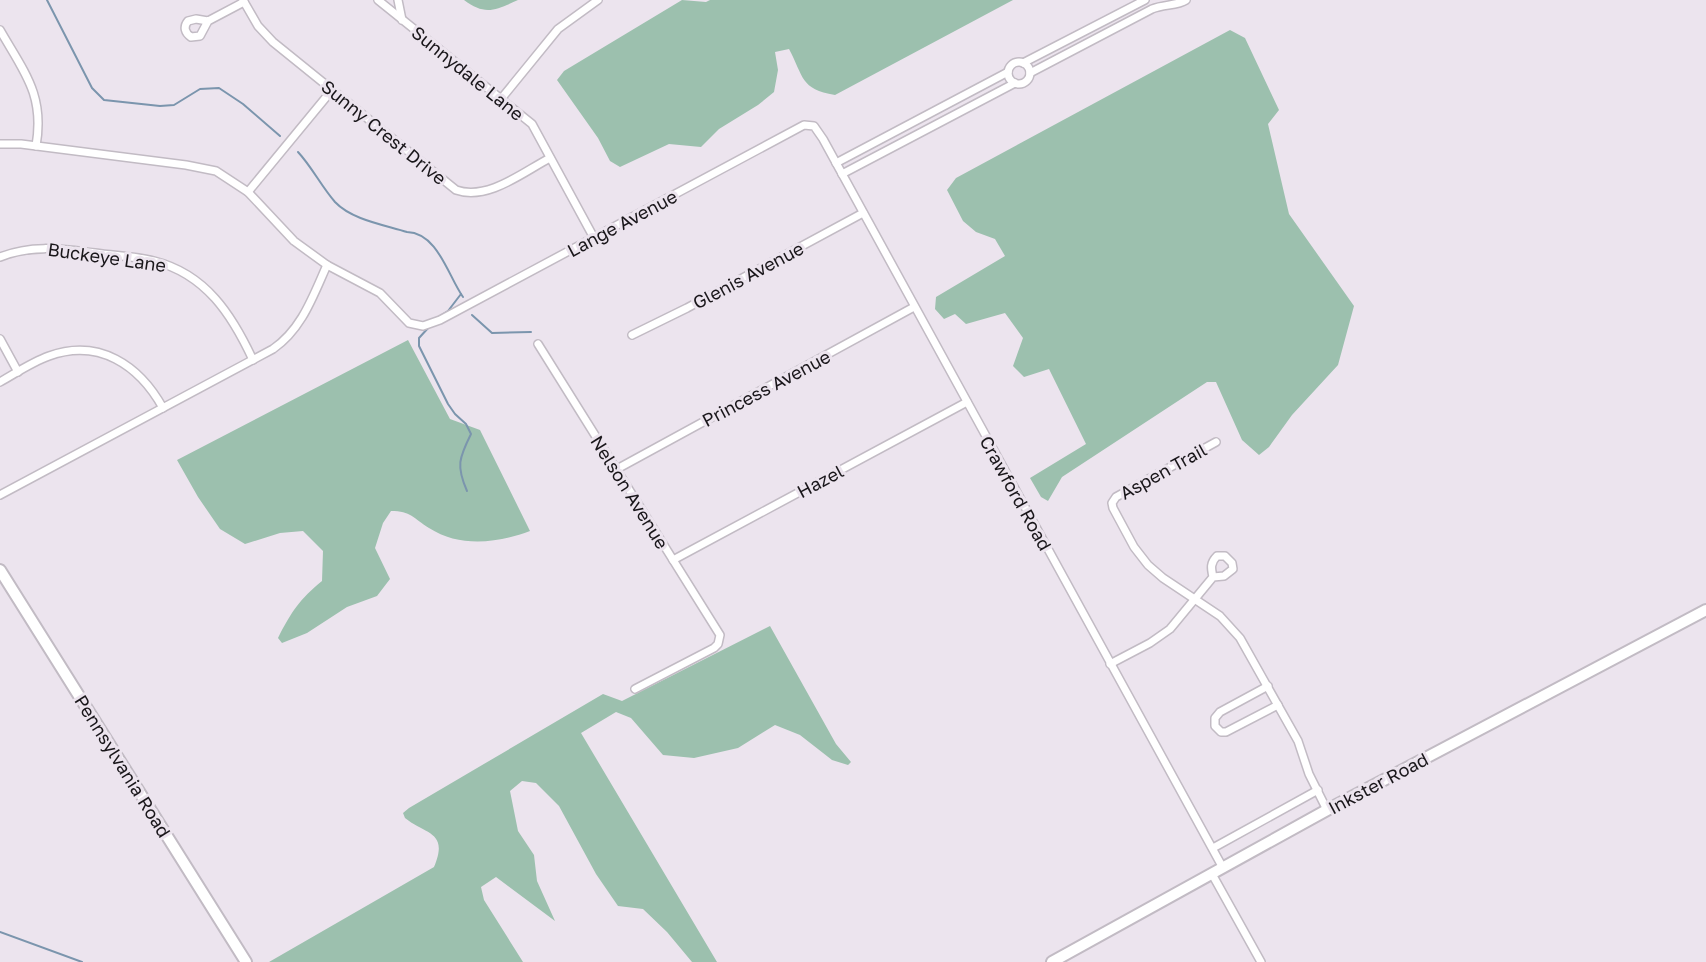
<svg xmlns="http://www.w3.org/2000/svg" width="1706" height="962" viewBox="0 0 1706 962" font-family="'Golos Text',sans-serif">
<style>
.forest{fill:#9cc0ae}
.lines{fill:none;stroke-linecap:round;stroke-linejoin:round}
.stream{stroke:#7b95ad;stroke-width:2}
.street-casing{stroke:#c2bbc4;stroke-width:10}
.secondary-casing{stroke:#c2bbc4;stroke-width:14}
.street{stroke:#fff;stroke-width:7}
.secondary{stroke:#fff;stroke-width:10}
.labels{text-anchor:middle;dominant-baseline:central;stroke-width:6;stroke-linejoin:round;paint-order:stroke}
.street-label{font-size:18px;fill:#19161a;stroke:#ece4ee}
</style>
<rect width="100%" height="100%" fill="#ece4ee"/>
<g class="forest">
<path d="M464,0H518C496,10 485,16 464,0Z"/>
<path d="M682,0L706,2L710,0H1013L835,95C800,89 804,77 789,49L775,52L778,70L774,92L758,105L719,129L701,147L669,144L620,167L610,161L598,138L557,80L564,71Z"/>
<path d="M1230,30L1245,38L1279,110L1268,124L1289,214L1354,306L1338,365L1292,415L1269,447L1259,455L1242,440L1216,382H1207L1062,477L1048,501L1041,497L1030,478L1086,444L1049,369L1024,377L1013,366L1023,338L1005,313L966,324L955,314L944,319L935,309L936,297L1005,256L995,239L976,232L963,221L947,190L956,178Z"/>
<path d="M408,340L450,419L480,430L530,531C498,543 460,548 429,528C413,518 411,511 391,511L383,523L375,548L390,579L377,596L347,607L307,633L282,643L278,638C291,612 300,599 322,581L323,551L303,531L280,533L245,544L220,529L198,497L177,460Z"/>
<path d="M770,626L836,744L851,762L848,765L832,760L800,735L775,725L738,748L694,758L663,755L631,718L616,712L581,733L717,962H692L667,932L643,909L618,906L596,874L559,806L536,783L522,781L510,791L518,831L534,855L537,881L555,921L496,877L481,887L484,900L523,962H269L434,867C449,831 426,835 405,818L403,813L409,808L603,694L622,701Z"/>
</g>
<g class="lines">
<g class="stream">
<path d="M47,0L92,88L104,100L160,106L174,105L200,89L219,88L243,104L280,136"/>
<path d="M298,152C312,167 321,186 335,202C352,220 385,225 407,232C438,233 448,276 463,297"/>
<path d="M472,315L492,333L531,332"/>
<path d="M437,318L448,311L461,294"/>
<path d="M429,327L419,338V346L448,404L455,414L466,424L471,434C459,458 456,466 467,491"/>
<path d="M0,932L82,962"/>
</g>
<g class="street-casing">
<g id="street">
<path d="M243,0L258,26L273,42L456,190C488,201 523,172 550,158"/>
<path d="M378,0L532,124L594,238"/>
<path d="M398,0L402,20"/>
<path d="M208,21L200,36L191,37C185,33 183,27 188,21L196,19L208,21L244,2"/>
<path d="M0,30C24,72 45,95 36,146"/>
<circle cx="1019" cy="73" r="11"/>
<path d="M1023,63L1145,0"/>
<path d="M1030,73L1152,9C1164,4 1177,6 1186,0"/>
<path d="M501,99L558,29L598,0"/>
<path d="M0,144H21L186,165L216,171L248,192L294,241L327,265L380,293L409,323L423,326L440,320L804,125L814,126L823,139L1223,868"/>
<path d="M836,163L1008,72"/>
<path d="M842,174L1015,83"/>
<path d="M248,192L332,90"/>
<path d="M0,257C33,244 62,249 95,253C115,256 135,256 154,261C206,274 232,315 253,360"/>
<path d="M632,335L687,308L863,213"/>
<path d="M0,339L18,372"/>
<path d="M538,344L720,635L718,644L714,648L635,689"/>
<path d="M0,382C16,373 32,362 49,356C99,338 139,365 163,408"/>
<path d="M1216,442L1116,497L1112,503L1113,508L1134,547L1148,565L1163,578L1220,616L1240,638L1298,741L1309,774L1327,810"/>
<path d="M617,469L914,307"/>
<path d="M0,495L273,349C302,329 313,296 327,265"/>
<path d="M673,560L967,402"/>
<path d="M1110,664L1150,643L1170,629L1213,577C1211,568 1210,563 1217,556H1225L1232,563L1233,569L1224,576L1213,577"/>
<path d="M1268,686L1220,712L1215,718V726L1221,732H1226L1278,705"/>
<path d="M1213,848L1318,790"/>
<path d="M1212,874L1261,962"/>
</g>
</g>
<g class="secondary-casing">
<g id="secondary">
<path d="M0,570L246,962"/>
<path d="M1052,962L1327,810L1706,610"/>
</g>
</g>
<use href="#street" class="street"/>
<use href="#secondary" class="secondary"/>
</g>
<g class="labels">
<g class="street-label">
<text transform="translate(468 73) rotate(39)">Sunnydale Lane</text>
<text transform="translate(384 132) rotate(39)">Sunny Crest Drive</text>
<text transform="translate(622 223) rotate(-28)">Lange Avenue</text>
<text transform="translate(107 257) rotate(8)">Buckeye Lane</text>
<text transform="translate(748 275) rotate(-28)">Glenis Avenue</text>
<text transform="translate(766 388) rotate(-28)">Princess Avenue</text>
<text transform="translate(1163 471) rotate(-29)">Aspen Trail</text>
<text transform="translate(820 481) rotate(-28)">Hazel</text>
<text transform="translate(630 492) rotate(58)">Nelson Avenue</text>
<text transform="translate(1016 493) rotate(61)">Crawford Road</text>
<text transform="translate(123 766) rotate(58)">Pennsylvania Road</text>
<text transform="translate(1378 783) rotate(-28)">Inkster Road</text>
</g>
</g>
</svg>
